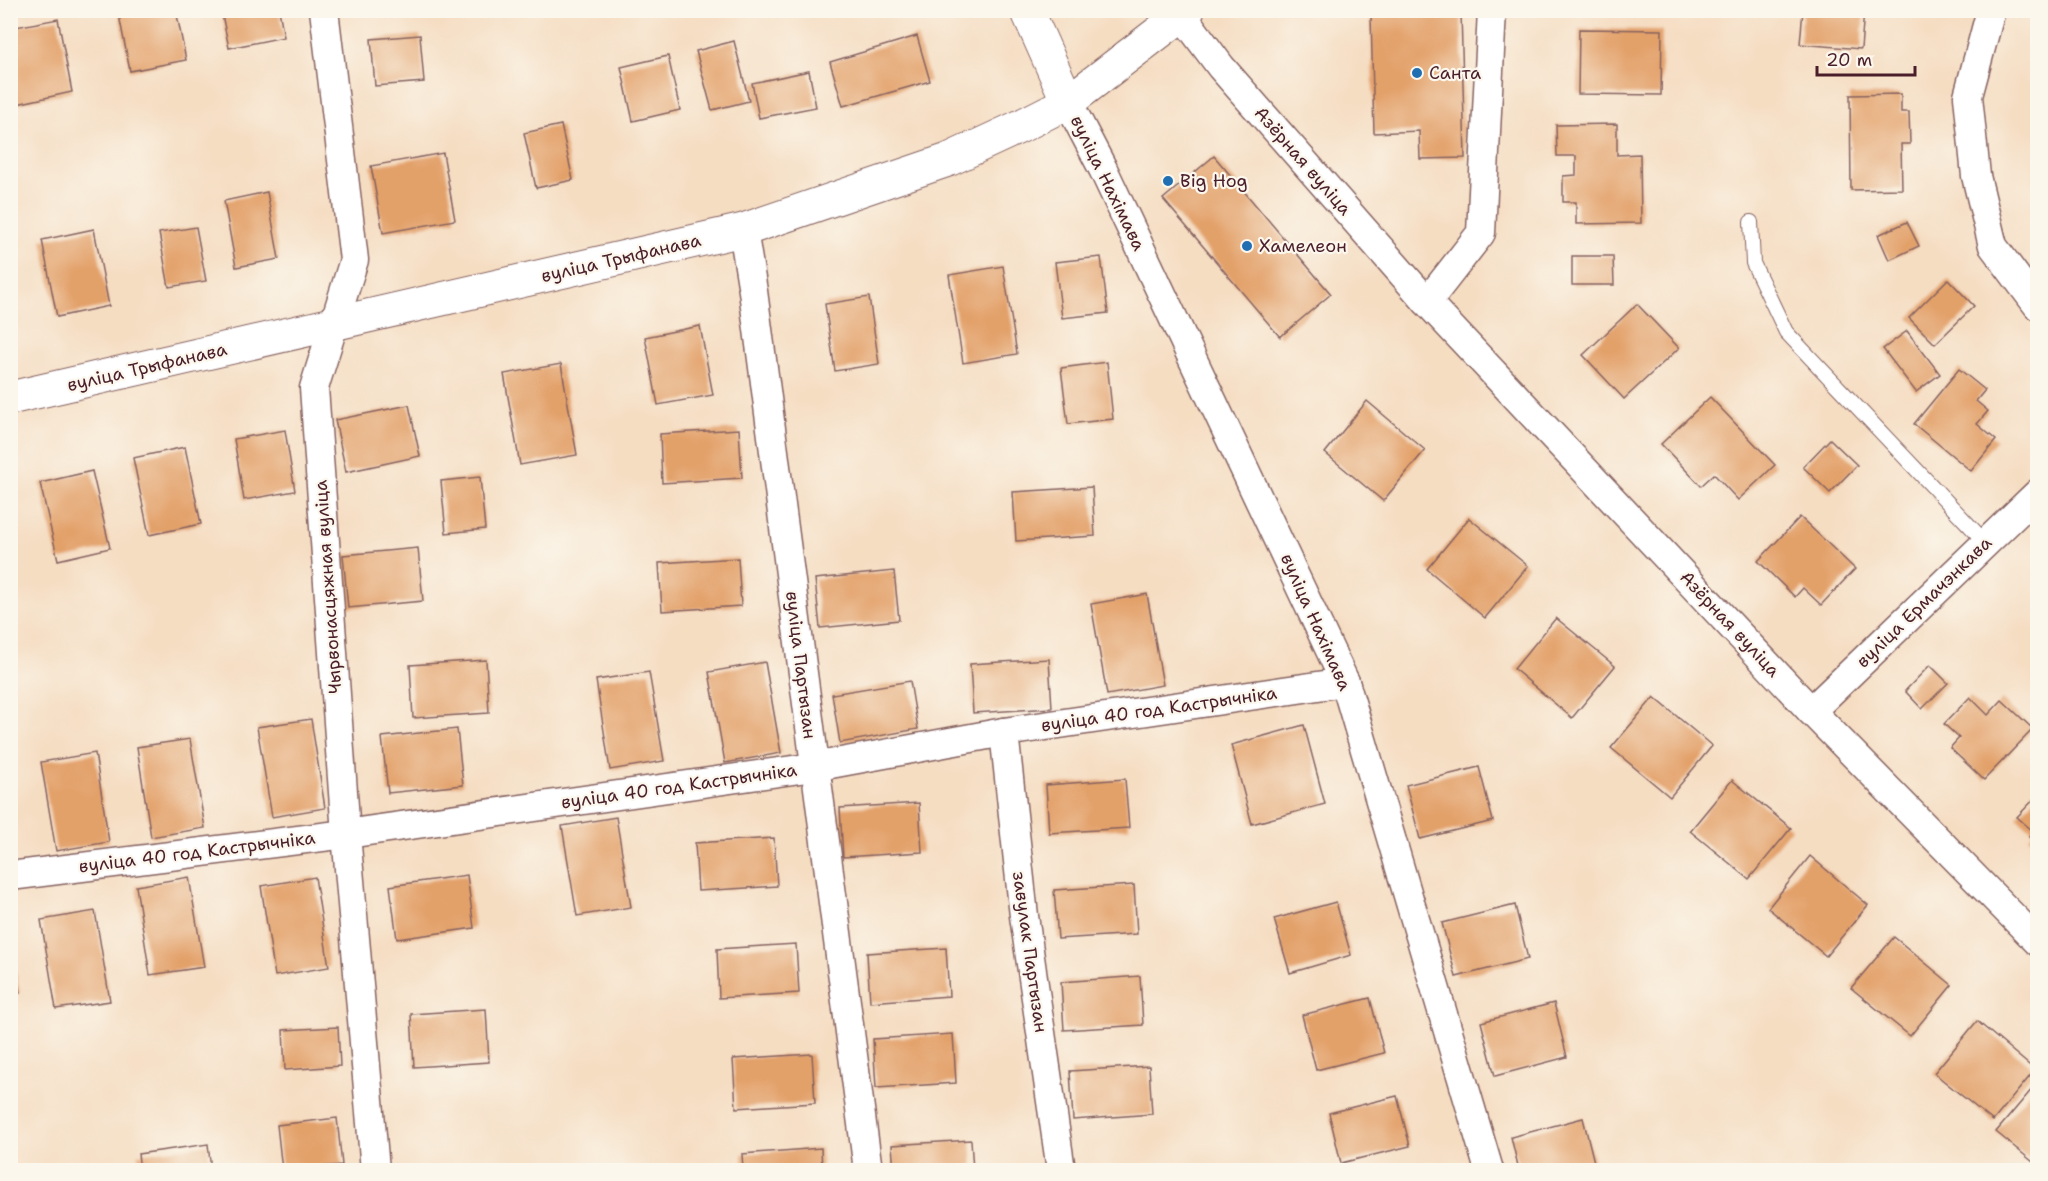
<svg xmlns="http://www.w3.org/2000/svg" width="2048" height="1181" viewBox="0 0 2048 1181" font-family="'Shantell Sans',sans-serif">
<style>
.building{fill:#e3a16a}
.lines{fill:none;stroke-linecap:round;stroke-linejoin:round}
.service-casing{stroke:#866260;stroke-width:16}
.minor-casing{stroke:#866260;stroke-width:31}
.tertiary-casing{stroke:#866260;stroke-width:35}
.service{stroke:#fff;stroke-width:14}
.minor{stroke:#fff;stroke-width:28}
.tertiary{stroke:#fff;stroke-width:33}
.poi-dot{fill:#1f6fb2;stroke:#fbf7ec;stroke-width:2}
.labels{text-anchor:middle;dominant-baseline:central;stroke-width:4.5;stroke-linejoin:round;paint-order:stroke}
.poi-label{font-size:18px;fill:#4a1f2b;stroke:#fbf7ec;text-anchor:start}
.street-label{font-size:18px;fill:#4a1f2b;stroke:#fbf7ec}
</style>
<rect width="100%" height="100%" fill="#fbf7ec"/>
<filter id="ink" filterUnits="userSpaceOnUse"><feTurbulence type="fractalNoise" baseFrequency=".0167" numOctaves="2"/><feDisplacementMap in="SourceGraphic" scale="12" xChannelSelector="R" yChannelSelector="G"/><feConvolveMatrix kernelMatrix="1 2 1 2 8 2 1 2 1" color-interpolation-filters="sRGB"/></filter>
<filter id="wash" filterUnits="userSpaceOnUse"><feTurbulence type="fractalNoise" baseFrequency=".008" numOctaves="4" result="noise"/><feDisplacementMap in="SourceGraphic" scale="24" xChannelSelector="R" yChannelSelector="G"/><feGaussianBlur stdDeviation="1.35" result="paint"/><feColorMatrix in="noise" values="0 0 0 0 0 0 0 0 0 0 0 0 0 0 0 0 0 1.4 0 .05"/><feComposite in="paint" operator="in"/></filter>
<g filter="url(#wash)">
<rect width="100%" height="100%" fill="#f5ddc2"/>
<g id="blocks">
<g class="building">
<path d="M118,10H176L186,60L130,71Z"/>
<path d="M221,10H279L284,37L229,48Z"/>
<path d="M1803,10H1864L1861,49L1800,44Z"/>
<path d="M1461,12L1465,158L1420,159L1419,131L1374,133L1371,15Z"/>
<path d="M58,19L72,92L17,104L10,73V28Z"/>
<path d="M1579,29L1662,30L1661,95L1578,94Z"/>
<path d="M420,35L424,82L375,86L371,39Z"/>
<path d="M917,36L930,81L843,106L830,62Z"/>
<path d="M734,41L749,101L712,110L696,51Z"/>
<path d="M668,56L680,110L633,121L621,67Z"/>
<path d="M809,71L816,107L759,118L752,83Z"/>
<path d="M1901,94V112H1909L1910,144H1901L1902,189L1851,190L1850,95Z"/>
<path d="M1617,124V155L1640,154L1641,223L1576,224V202H1563V176L1576,175V156H1557L1556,125Z"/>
<path d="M561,125L573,180L536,188L524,133Z"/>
<path d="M443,153L455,220L383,233L371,166Z"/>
<path d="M1214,156L1331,294L1280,337L1163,199Z"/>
<path d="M267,192L279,259L236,267L224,201Z"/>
<path d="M1907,222L1919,246L1889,260L1878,235Z"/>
<path d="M196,227L206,281L169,287L159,233Z"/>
<path d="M94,229L109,306L57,317L42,240Z"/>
<path d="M1572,256H1613L1614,285H1572Z"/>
<path d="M1101,257L1108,313L1062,318L1055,262Z"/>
<path d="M1003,266L1017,354L963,363L949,275Z"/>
<path d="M1948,279L1974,306L1935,344L1909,318Z"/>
<path d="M869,297L879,364L835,371L825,304Z"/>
<path d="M1637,304L1679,348L1624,399L1583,355Z"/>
<path d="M700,326L713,395L658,405L645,337Z"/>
<path d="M1907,331L1940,374L1916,392L1883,349Z"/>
<path d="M1107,362L1113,419L1068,424L1061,368Z"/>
<path d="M561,364L577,455L520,465L504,374Z"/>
<path d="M1959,369L1985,390L1976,401L1988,411L1977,424L1996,440L1971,471L1914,424Z"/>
<path d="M1710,397L1775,465L1738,500L1714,474L1701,486L1661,444Z"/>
<path d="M1367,401L1425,450L1383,501L1325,453Z"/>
<path d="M409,405L420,456L346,472L335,420Z"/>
<path d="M739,429L742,478L662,483L660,434Z"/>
<path d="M285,430L295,491L244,500L234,439Z"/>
<path d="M1830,439L1857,465L1830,493L1803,467Z"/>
<path d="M185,447L201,524L149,535L133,458Z"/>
<path d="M92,471L110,548L58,560L40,483Z"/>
<path d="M480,477L485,529L446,533L441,481Z"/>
<path d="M1092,487L1095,536L1016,541L1013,492Z"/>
<path d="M1800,517L1855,569L1821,605L1803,588L1795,597L1758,561Z"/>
<path d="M1469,518L1528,566L1485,618L1427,569Z"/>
<path d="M418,548L423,601L348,608L343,555Z"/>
<path d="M738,558L741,606L662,611L659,563Z"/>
<path d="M894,571L899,620L820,628L815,579Z"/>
<path d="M1147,594L1163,685L1107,695L1091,604Z"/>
<path d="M1556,618L1615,666L1572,718L1514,669Z"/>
<path d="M1049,659L1052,708L973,713L970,664Z"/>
<path d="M486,660L489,713L413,718L410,665Z"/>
<path d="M765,662L781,753L725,763L709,672Z"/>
<path d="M1930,665L1948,683L1922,709L1905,691Z"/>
<path d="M649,672L664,761L610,770L596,680Z"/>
<path d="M910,681L918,729L840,743L832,694Z"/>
<path d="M1654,697L1712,746L1670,797L1611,748Z"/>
<path d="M1970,697L1988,715L2002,700L2033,729L1984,780L1950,748L1959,738L1944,724Z"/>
<path d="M311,719L325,808L272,817L257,727Z"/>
<path d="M1304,725L1325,804L1252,824L1231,745Z"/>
<path d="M457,729L463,785L388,793L382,737Z"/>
<path d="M190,739L205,828L151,837L137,747Z"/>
<path d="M95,753L109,842L56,851L41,762Z"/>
<path d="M1479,767L1493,821L1420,839L1406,785Z"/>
<path d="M1125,779L1129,828L1049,833L1046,785Z"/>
<path d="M1732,780L1791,828L1749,879L1690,831Z"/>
<path d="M2038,795V844L2029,837L2034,832L2017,817Z"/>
<path d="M919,803L922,852L843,857L840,808Z"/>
<path d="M616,817L631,907L577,916L562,826Z"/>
<path d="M774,838L777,886L698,891L695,843Z"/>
<path d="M1810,856L1868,905L1826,956L1768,908Z"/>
<path d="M467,875L474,928L397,939L390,886Z"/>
<path d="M189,877L204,967L150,975L136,886Z"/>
<path d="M315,877L329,967L275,976L261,886Z"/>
<path d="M1134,885L1137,934L1058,939L1054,890Z"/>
<path d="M1336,902L1351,955L1290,973L1274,919Z"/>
<path d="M1515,905L1528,959L1456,977L1442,923Z"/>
<path d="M95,911L110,1001L56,1009L41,920Z"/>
<path d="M1894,937L1952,985L1910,1036L1851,988Z"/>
<path d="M10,944L20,993L10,995Z"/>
<path d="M796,944L799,993L719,998L717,949Z"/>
<path d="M946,948L949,996L870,1002L867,953Z"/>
<path d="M1140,976L1143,1025L1064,1030L1061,982Z"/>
<path d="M1370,998L1384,1053L1316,1070L1302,1015Z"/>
<path d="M1554,1003L1567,1057L1495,1076L1481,1022Z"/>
<path d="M486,1009L489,1062L414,1067L411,1014Z"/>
<path d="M1977,1021L2035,1070L1993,1121L1934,1073Z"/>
<path d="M338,1027L340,1066L285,1070L283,1030Z"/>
<path d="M953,1034L956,1083L876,1088L873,1039Z"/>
<path d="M812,1054L815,1103L736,1108L733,1059Z"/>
<path d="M1149,1066L1152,1114L1073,1120L1070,1071Z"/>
<path d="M2038,1082V1166L1996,1132Z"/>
<path d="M1397,1096L1410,1146L1341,1163L1329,1113Z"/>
<path d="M337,1118L342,1165L282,1170L277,1125Z"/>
<path d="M1583,1118L1596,1170H1519L1511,1137Z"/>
<path d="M971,1140L973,1170H894L892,1145Z"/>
<path d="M208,1144L211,1170H140L138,1154Z"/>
<path d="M821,1148L822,1170H743L742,1154Z"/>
</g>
</g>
</g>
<g filter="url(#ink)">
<use href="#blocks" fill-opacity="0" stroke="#866260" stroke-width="1.5"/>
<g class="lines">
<g class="service-casing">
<path id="service" d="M1751,222L1753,263L1786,332L1986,543"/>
</g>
<g class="minor-casing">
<g id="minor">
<path d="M324,10L354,260L314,388L346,834L375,1170"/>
<path d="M1991,10L1968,96L1976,176L1993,246L2038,306"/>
<path d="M1182,15L1221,67L1427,302L1811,711L2038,942"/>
<path d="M1068,102L1103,169L1345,682L1489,1170"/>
<path d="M743,230L753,291L868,1170"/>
<path d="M1427,302L1481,233L1492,10"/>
<path d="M1811,711L2038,493"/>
<path d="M1004,732L1024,916L1061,1170"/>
<path d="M10,876L346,834L814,767L1004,732L1345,682"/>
</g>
</g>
<g class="tertiary-casing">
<g id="tertiary">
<path d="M1027,10L1068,102"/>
<path d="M10,398L743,230L948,160L1019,127L1068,102L1188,10"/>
</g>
</g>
<use href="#service" class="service"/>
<use href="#minor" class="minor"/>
<use href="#tertiary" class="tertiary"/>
</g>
</g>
<g class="poi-dot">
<circle cx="1417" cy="73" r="6"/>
<circle cx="1168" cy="181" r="6"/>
<circle cx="1247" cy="246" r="6"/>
</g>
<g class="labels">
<g class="poi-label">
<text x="1429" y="73">Санта</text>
<text x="1180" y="181">Big Hog</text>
<text x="1259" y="246">Хамелеон</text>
</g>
<g class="street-label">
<text transform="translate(1303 161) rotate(49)">Азёрная вуліца</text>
<text transform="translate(1108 183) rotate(64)">вуліца Нахімава</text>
<text transform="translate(621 258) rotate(-13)">вуліца Трыфанава</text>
<text transform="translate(147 367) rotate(-13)">вуліца Трыфанава</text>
<text transform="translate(328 587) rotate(-94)">Чырвонасцяжная вуліца</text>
<text transform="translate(1924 602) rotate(-44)">вуліца Ермачэнкава</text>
<text transform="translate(1316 622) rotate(66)">вуліца Нахімава</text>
<text transform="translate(1730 624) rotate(47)">Азёрная вуліца</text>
<text transform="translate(801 665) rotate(83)">вуліца Партызан</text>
<text transform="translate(1159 709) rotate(-8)">вуліца 40 год Кастрычніка</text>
<text transform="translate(679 786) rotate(-8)">вуліца 40 год Кастрычніка</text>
<text transform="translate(197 852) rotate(-7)">вуліца 40 год Кастрычніка</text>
<text transform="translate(1030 952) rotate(82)">завулак Партызан</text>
</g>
</g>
<rect width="2048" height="1181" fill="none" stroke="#fbf7ec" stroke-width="36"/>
<path d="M1817 66v9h98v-9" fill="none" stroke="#4a1f2b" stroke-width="3"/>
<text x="1826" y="66" font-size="18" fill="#4a1f2b" stroke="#fbf7ec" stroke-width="4.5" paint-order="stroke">20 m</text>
</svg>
